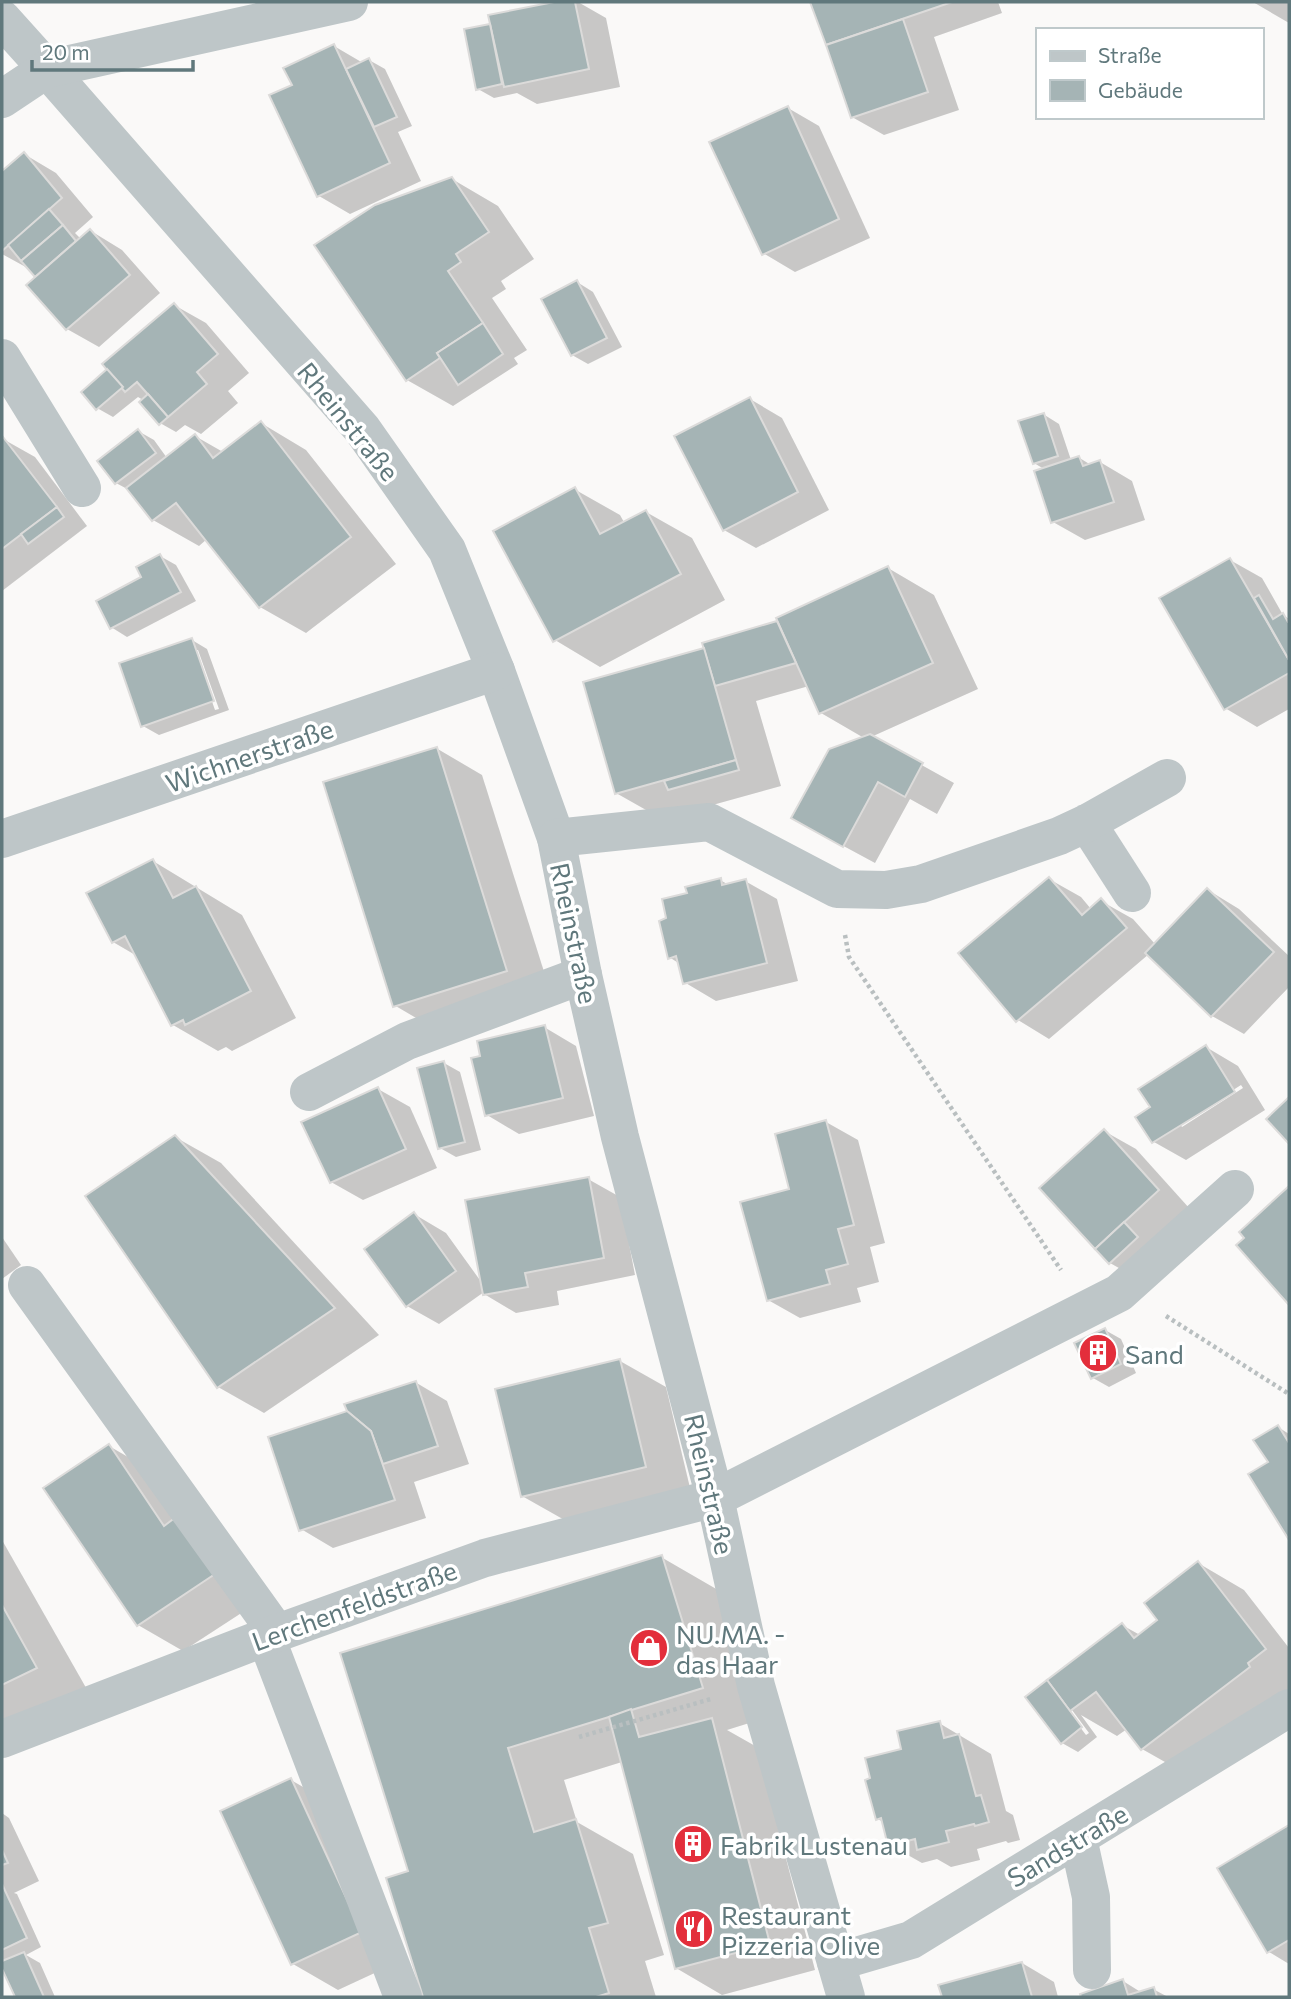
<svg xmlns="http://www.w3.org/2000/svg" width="1291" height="1999" viewBox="0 0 1291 1999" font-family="Commissioner,sans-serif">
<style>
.shadow{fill:#0003;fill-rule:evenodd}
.building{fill:#a5b4b5;stroke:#dcdbda;stroke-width:2}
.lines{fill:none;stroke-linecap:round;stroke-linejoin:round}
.path{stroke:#b9bfc0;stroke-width:4.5;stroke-dasharray:3.5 3.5;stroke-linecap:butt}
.minor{stroke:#bec6c8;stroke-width:38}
.labels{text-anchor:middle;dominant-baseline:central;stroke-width:7;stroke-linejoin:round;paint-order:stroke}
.street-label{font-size:26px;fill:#60787c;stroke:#fff}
.poi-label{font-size:26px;fill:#60787c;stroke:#fff;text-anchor:start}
</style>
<rect width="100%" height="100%" fill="#faf9f8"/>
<g class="shadow">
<path d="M563,2H578L606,18L620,87L537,104L517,93L494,98L478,89L490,26L493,28L490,17Z"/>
<path d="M812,2H998L1002,13L934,37L959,110L884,135L852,117Z"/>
<path d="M1253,2H1289V23Z"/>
<path d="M334,46L363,63L369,60L385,69L412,126L398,132L421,181L350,214L319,196L294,85Z"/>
<path d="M788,108L819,126L870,238L795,272L763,253Z"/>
<path d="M24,154L56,173L93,217L75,233L81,239L91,231L122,250L160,293L99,347L67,329L38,276L33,271L2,254V173Z"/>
<path d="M452,179L498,206L534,259L501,281L506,289L492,298L527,350L514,358L518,364L453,406L407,380Z"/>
<path d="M577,282L593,292L622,347L588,364L572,355Z"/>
<path d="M174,305L206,323L249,373L228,391L238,403L201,434L185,425L176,432L160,423L143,400L138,397L113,417L97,408Z"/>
<path d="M750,399L782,418L829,510L756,548L724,530Z"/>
<path d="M1043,414L1059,424L1071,460L1078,457L1091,465L1100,462L1132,481L1145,520L1085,540L1053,522L1044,469L1034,463Z"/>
<path d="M261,423L306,450L396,564L306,633L260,607L207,539L199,546L153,520L131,491L116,483L100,461L138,431L154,440L167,458L195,436L223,452Z"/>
<path d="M3,439L35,457L87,526L2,591Z"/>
<path d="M574,489L620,515L625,524L646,512L692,538L725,600L600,667L555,640Z"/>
<path d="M160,556L176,565L196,601L127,637L111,627Z"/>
<path d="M1230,560L1262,578L1283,615L1289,619V709L1257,727L1225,708Z"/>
<path d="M888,568L934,595L978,689L871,737L954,783L937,814L910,799L875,863L825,836L864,738L821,713L809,686L756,701L781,786L662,819L616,793L703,650L776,623L782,627Z"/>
<path d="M192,640L207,649L229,710L159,735L143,726ZM194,650H198L219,709L215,710Z"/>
<path d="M436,748L482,775L552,997L440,1032L394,1005Z"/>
<path d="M153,861L242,915L296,1018L232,1051L226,1047L218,1051L173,1025L137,956L113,942Z"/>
<path d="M1049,879L1081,897L1091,909L1101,901L1133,919L1155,944L1208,890L1239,909L1289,956V987L1244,1034L1212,1016L1149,954L1049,1039L1018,1020Z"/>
<path d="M720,880L729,885L745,881L777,899L798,981L716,1001L684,982L680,964L669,957L689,894Z"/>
<path d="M544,1027L576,1046L594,1116L519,1134L487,1115Z"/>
<path d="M1206,1047L1238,1066L1265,1110L1186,1160L1154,1142L1138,1118L1153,1108ZM1241,1085L1243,1088L1182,1127L1180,1124Z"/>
<path d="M444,1063L460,1072L481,1150L456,1157L440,1148Z"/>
<path d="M378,1089L410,1107L437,1168L363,1200L331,1182Z"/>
<path d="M826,1122L858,1140L885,1243L870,1247L879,1282L857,1288L861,1302L800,1318L768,1300L791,1190Z"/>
<path d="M1104,1131L1136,1149L1190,1209L1126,1272L1110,1263Z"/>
<path d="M175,1137L221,1163L379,1335L264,1413L218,1387Z"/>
<path d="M588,1179L620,1197L635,1275L557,1291L559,1305L516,1313L484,1294V1292L439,1324L407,1306L414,1214L446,1233L482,1283Z"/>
<path d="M1289,1189V1303L1238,1245L1246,1238L1241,1232Z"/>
<path d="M2,1237L21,1265L2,1279Z"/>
<path d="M1105,1330L1121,1339L1136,1373L1109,1387L1093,1378Z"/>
<path d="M620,1361L666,1387L691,1492L568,1522L522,1496Z"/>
<path d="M415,1382L447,1401L469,1464L414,1482L426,1518L333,1548L301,1529L349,1413Z"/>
<path d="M1278,1427L1289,1434V1536L1251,1475L1270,1463Z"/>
<path d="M109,1446L154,1472L263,1599L183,1651L138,1625Z"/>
<path d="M2,1540L93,1700L2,1740Z"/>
<path d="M661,1557L718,1590L759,1720L727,1730L757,1747L815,1970L722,1995L676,1968L622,1762L564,1780L577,1822L633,1854L664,1955L645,1961L656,1997H425L388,1879L410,1872L343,1654Z"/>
<path d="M1198,1563L1244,1590L1289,1648V1698L1188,1775L1142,1749L1127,1729L1117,1736L1081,1715L1097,1737L1078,1752L1062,1743L1027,1697L1122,1625L1140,1635L1160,1620ZM1064,1706L1072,1710L1089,1733L1086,1735Z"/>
<path d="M939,1723L991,1754L1006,1811L1013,1815L1020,1840L1008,1843L1006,1841L977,1849L980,1860L951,1867L937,1859L922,1863L890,1845L884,1822L877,1819L903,1750Z"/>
<path d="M291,1780L336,1806L407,1958L338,1990L293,1964Z"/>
<path d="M2,1813L9,1818L39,1881L14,1893L17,1894L41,1947L26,1955L40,1963L55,1997H17L2,1965L5,1962L2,1960Z"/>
<path d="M1289,1827V1964L1269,1952L1219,1869Z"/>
<path d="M1022,1963L1054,1982L1058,1997H944L941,1987Z"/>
<path d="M1123,1981L1139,1991L1140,1993L1153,1989L1168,1997H1083L1082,1995Z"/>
</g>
<g class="building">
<path d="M554,2H575L589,69L504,87L488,15Z"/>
<path d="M810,2H952L826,45Z"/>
<path d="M903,19L928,92L851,118L826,45Z"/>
<path d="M490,24L502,84L476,90L464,29Z"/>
<path d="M334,44L390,163L317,197L269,95L292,85L283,68Z"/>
<path d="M369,58L397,117L374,127L346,69Z"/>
<path d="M788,106L839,219L762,255L709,142Z"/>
<path d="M24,152L62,198L2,251V171Z"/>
<path d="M452,177L489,232L456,254L461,262L448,271L483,323L437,353L440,358L406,381L314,245L375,205Z"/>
<path d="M49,209L63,225L21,261L8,245Z"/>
<path d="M63,225L76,241L35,277L21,261Z"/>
<path d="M90,229L130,275L66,330L26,285Z"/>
<path d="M577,280L607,338L571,356L541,299Z"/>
<path d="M174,303L218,354L197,372L207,384L168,417L137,382L125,392L102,364Z"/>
<path d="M483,323L503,354L458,385L437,353Z"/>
<path d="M107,369L123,387L96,410L81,392Z"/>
<path d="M148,394L168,417L159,425L139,402Z"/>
<path d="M750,397L798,492L723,531L674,436Z"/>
<path d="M1044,413L1058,456L1033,464L1018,421Z"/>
<path d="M261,421L351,537L259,608L176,503L152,521L126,488L195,434L213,458Z"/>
<path d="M138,429L156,453L115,484L97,461Z"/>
<path d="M3,437L57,507L2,549V438Z"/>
<path d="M1079,456L1083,466L1100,460L1114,502L1051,523L1034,471Z"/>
<path d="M575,487L600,534L646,510L681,574L553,642L493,531Z"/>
<path d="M57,507L64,517L28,544L21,534Z"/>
<path d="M160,554L181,592L110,629L96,601L141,577L136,567Z"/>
<path d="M1230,558L1289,660V673L1224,710L1159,598Z"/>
<path d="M888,566L933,663L819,714L776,618Z"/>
<path d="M1259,595L1273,619L1283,613L1288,622H1289V660L1254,598Z"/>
<path d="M777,621L796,663L715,686L702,643Z"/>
<path d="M192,638L214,701L141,727L119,663Z"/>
<path d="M704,648L736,760L615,794L583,682Z"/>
<path d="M870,734L923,763L905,797L878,782L843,847L791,818L829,749Z"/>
<path d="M437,747L507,971L393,1007L323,782Z"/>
<path d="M736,760L739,770L668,790L664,781Z"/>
<path d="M153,859L173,898L196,886L251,991L185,1025L183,1020L171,1026L125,936L112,943L86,893Z"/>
<path d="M1049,877L1082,915L1101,898L1127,928L1016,1022L958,953Z"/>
<path d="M721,878L722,885L746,879L767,963L683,984L676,956L668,959L659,921L666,918L662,899L687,893L685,887Z"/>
<path d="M1207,888L1274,952L1211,1017L1145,953Z"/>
<path d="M545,1025L563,1098L485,1116L471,1058L480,1056L477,1041Z"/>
<path d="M1206,1045L1235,1092L1152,1143L1135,1117L1150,1107L1138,1089Z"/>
<path d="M444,1061L465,1142L438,1149L417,1068Z"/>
<path d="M378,1087L406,1149L330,1183L301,1122Z"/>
<path d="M1289,1097V1144L1266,1119Z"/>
<path d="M826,1120L854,1225L838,1229L848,1264L826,1270L830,1284L767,1301L740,1202L789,1189L775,1134Z"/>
<path d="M1104,1129L1159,1190L1095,1249L1039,1188Z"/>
<path d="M175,1135L335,1308L217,1388L85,1196Z"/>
<path d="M589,1177L604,1258L525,1273L528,1287L483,1295L465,1200Z"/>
<path d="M1289,1186V1305L1236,1245L1244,1238L1239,1232Z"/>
<path d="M414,1212L456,1271L406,1307L364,1249Z"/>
<path d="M1124,1222L1138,1237L1109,1264L1095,1249Z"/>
<path d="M1105,1328L1121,1364L1091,1379L1074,1343Z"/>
<path d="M620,1359L646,1467L521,1497L495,1389Z"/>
<path d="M416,1381L438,1446L383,1464L371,1431L347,1411L344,1404Z"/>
<path d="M347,1411L371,1431L395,1500L299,1531L268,1437Z"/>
<path d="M1278,1425L1289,1443V1540L1248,1474L1268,1462L1253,1440Z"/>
<path d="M109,1444L164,1526L180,1514L218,1572L137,1626L43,1488Z"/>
<path d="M662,1555L703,1688L508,1748L534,1832L576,1819L608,1923L589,1928L609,1993L596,1997H423L386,1878L408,1871L340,1653Z"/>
<path d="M1198,1561L1266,1649L1248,1663L1250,1667L1141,1750L1096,1692L1070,1711L1047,1680L1122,1623L1134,1638L1157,1620L1144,1603Z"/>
<path d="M2,1605L37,1668L2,1685Z"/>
<path d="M1047,1680L1082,1727L1061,1744L1025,1697Z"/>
<path d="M631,1709L639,1737L712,1718L770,1944L675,1969L609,1717Z"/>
<path d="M940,1721L944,1738L959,1734L976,1796L981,1795L989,1822L975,1826L974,1824L946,1831L949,1842L917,1850L915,1839L888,1846L881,1818L876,1820L865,1780L870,1778L865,1758L901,1749L897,1731Z"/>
<path d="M291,1778L362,1932L291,1965L220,1811Z"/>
<path d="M1289,1825V1940L1267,1953L1217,1868Z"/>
<path d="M2,1850L8,1863L2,1865Z"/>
<path d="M2,1884L27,1938L2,1950Z"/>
<path d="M24,1952L44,1997H15L2,1969V1961Z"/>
<path d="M1022,1962L1032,1997H942L938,1985Z"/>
<path d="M1123,1979L1128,1995L1154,1987L1157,1997H1081L1080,1994Z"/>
</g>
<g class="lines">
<g class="path">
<path d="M845,935L849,957L1061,1270"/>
<path d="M1166,1316L1289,1394"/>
<path d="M579,1737L711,1699"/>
</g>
<g class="minor">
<path d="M2,19L47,69L362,429L447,550L496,671L556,838L583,975L620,1137L715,1498L756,1686L846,1997"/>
<path d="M2,99L47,69L349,2"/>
<path d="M2,358L82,488"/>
<path d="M1087,823L1132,893"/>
<path d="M556,838L709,822L837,889L886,890L921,884L1059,836L1087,823L1167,778"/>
<path d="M2,839L496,671"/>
<path d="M309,1092L407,1041L583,975"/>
<path d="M27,1285L277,1633"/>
<path d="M266,1637L403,1997"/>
<path d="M2,1739L266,1637L485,1558L715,1498L1119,1293L1235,1189"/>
<path d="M1078,1838L1091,1897L1092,1970"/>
<path d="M836,1962L911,1940L1289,1708"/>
</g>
</g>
<defs>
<g id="building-disc" transform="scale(2.0125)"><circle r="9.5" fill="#e32e3b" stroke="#fff"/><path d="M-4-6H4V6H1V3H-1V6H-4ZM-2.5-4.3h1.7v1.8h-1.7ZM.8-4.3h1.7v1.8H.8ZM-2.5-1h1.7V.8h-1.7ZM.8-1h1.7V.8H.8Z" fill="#fff"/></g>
<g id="shop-disc" transform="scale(2.0125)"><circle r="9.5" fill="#e32e3b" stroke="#fff"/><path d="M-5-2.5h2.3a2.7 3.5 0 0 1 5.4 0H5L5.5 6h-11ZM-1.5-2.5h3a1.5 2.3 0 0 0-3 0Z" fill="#fff"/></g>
<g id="restaurant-disc" transform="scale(2.0125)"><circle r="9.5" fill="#e32e3b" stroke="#fff"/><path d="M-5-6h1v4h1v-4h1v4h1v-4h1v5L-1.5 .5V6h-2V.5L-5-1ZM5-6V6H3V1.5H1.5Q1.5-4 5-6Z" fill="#fff"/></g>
</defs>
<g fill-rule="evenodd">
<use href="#building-disc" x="1098" y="1353"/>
<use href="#shop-disc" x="649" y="1648"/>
<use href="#building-disc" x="693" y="1844"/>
<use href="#restaurant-disc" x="694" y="1929"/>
</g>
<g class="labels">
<g class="street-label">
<text transform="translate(349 421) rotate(51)">Rheinstraße</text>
<text transform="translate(249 755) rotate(-19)">Wichnerstraße</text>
<text transform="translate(575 933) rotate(78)">Rheinstraße</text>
<text transform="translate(710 1484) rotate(77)">Rheinstraße</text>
<text transform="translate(354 1605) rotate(-20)">Lerchenfeldstraße</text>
<text transform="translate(1067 1845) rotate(-31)">Sandstraße</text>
</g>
<g class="poi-label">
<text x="1125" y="1353">Sand</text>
<text x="676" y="1633">NU.MA. -<tspan x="676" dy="30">das Haar</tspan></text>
<text x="720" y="1844">Fabrik Lustenau</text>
<text x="721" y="1914">Restaurant<tspan x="721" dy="30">Pizzeria Olive</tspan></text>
</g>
</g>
<rect width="1291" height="1999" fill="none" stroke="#60787c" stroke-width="7"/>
<rect x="1036" y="28" width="228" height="91" fill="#ffffff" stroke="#bfc9cb" stroke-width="2"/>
<rect x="1050" y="51" width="35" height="10" fill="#bec6c8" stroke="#bfc9cb" stroke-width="2"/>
<text x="1098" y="63" font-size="21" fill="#60787c">Straße</text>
<rect x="1050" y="80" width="35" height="21" fill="#a5b4b5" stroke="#bfc9cb" stroke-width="2"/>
<text x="1098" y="98" font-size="21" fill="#60787c">Gebäude</text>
<path d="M32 60v10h161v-10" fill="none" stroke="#60787c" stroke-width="3.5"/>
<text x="42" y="60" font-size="21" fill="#60787c" stroke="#ffffff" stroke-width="5" paint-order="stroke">20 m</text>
</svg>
